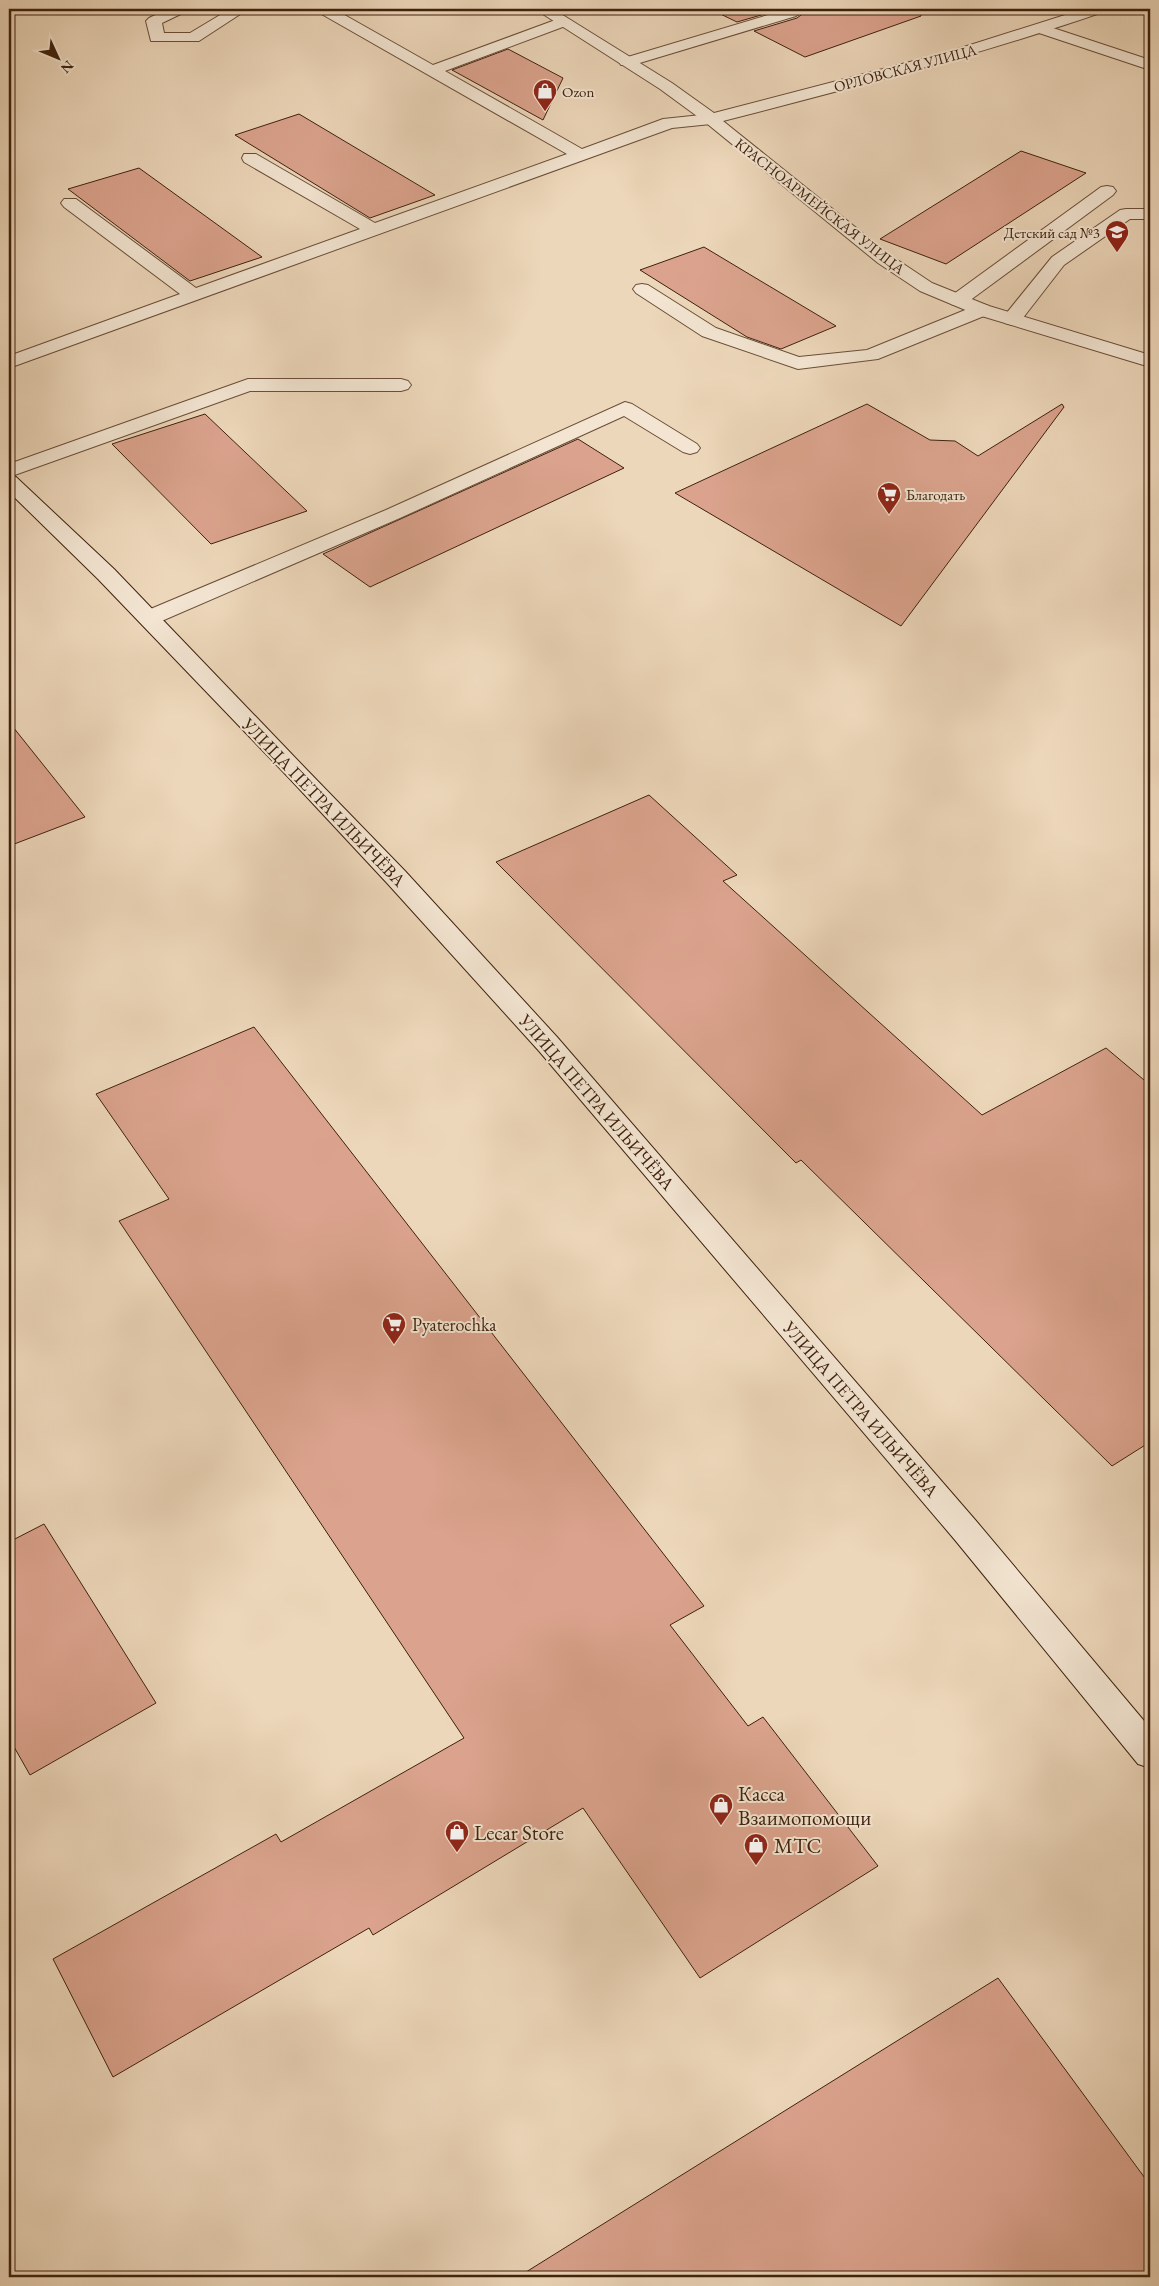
<svg xmlns="http://www.w3.org/2000/svg" width="1159" height="2286" viewBox="0 0 1159 2286" font-family="'EB Garamond',serif">
<style>
.building{fill:#dba38d;stroke:#3f210d}
.lines{fill:none;stroke-linecap:round;stroke-linejoin:round}
.service-casing{stroke:#6a4e38;stroke-width:2}
.minor-casing{stroke:#6a4e38;stroke-width:2}
.secondary-casing{stroke:#3f210d;stroke-width:2}
.service{fill:#f3e5d2;fill-rule:evenodd}
.minor{fill:#f3e5d2;fill-rule:evenodd}
.secondary{fill:#f3e5d2;fill-rule:evenodd}
.labels{text-anchor:middle;dominant-baseline:central;stroke-width:4;stroke-linejoin:round;paint-order:stroke}
.far-street-label{font-size:15px;fill:#3f210d;stroke:#f3e5d2}
.far-poi-label{font-size:15px;fill:#3f210d;stroke:#f3e5d2;text-anchor:start}
.street-label{font-size:18px;fill:#3f210d;stroke:#f3e5d2}
.poi-label{font-size:18px;fill:#3f210d;stroke:#f3e5d2;text-anchor:start}
.near-poi-label{font-size:21px;fill:#3f210d;stroke:#f3e5d2;text-anchor:start}
</style>
<rect width="100%" height="100%" fill="#edd7ba"/>
<filter id="stains"><feTurbulence type="fractalNoise" baseFrequency=".004" numOctaves="4"/><feColorMatrix values="0 0 0 0 .2 0 0 0 0 .09 0 0 0 0 .02 0 0 0 .5 -.17"/></filter>
<radialGradient id="worn" r=".72"><stop offset=".6" stop-color="#630" stop-opacity="0"/><stop offset="1" stop-color="#630" stop-opacity=".3"/></radialGradient>
<g class="building">
<path d="M710,9H782L737,22Z"/>
<path d="M809,9H920L921,16L805,57L754,31L797,18Z"/>
<path d="M508,49L563,78L543,120L452,70Z"/>
<path d="M299,114L435,195L370,218L235,135Z"/>
<path d="M1021,151L1086,173L946,264L880,239Z"/>
<path d="M139,168L262,257L190,281L68,189Z"/>
<path d="M704,247L754,277L836,326L781,349L747,337L640,270Z"/>
<path d="M867,404L930,440L955,441L978,456L1062,404L1064,407L901,626L675,493Z"/>
<path d="M205,414L307,511L211,544L112,444Z"/>
<path d="M578,439L624,468L370,587L323,554Z"/>
<path d="M9,722L85,817L9,846Z"/>
<path d="M649,795L737,875L723,881L982,1115L1106,1048L1150,1085V1442L1112,1466L801,1160L796,1163L496,862Z"/>
<path d="M254,1027L704,1606L670,1625L748,1726L763,1717L878,1866L700,1978L583,1808L373,1935L369,1928L113,2077L53,1959L276,1834L281,1842L464,1738L119,1221L169,1199L96,1094Z"/>
<path d="M44,1524L156,1703L30,1775L9,1738V1542Z"/>
<path d="M998,1978L1150,2185V2277H518Z"/>
</g>
<g class="lines">
<g class="service-casing">
<g id="service">
<path d="M168,9H188L185,12L162,23L164,33H190L230,9H248L199,41H151L146,21L149,18Z"/>
<path d="M316,9H334L433,65L558,19H568L571,22L568,25L445,71L582,149L663,119L711,114L717,116L719,119L717,122L711,124L672,128L9,368V356L180,294L64,207L61,203L64,199H76L196,288L360,229L244,162L242,158L244,154H256L375,223L567,154L318,12Z"/>
<path d="M788,9H807L796,16L633,65H621L619,62L621,59Z"/>
<path d="M1041,24L1150,60V70L1036,32L1033,29L1036,26Z"/>
<path d="M1107,186L1113,187L1116,191L1113,195L965,304L958,306L951,304L949,300L951,296L1101,187Z"/>
<path d="M1126,209H1150V219H1130L1064,265L1019,323L1012,325L1005,323L1003,319L1005,315L1052,257L1120,210Z"/>
<path d="M642,284L648,285L716,328L799,357L867,350L975,306L982,304L989,306L991,310L989,314L878,359L798,369L702,336L636,293L633,289L636,285Z"/>
<path d="M248,379H401L408,381L411,385L408,389L401,391H250L9,477V464Z"/>
<path d="M625,402L632,404L697,444L700,448L697,452L690,454L683,452L624,416L400,518L157,623L149,625L141,623L138,618L141,613L386,510Z"/>
</g>
</g>
<g class="minor-casing">
<path id="minor" d="M535,9H553L672,83L714,113L948,52L1084,9H1105L1103,12C979,55 851,88 723,121L890,255L932,283L989,306L1150,355V367L975,314L920,291L878,263L705,122L660,89Z"/>
</g>
<g class="secondary-casing">
<path id="secondary" d="M9,475L16,477L114,569L307,770L405,871L557,1037L977,1522L1150,1728V1768L1138,1764L955,1540L539,1051L387,883L291,780L98,579L9,492Z"/>
</g>
<use href="#service" class="service"/>
<use href="#minor" class="minor"/>
<use href="#secondary" class="secondary"/>
</g>
<defs>
<g id="shop-pin" transform="scale(1.25)"><path d="M0 17L-7.5 6A9.5 9.5 0 1 1 7.5 6Z" fill="#8f2418" stroke="#f3e5d2"/><path d="M-5-2.5h2.3a2.7 3.5 0 0 1 5.4 0H5L5.5 6h-11ZM-1.5-2.5h3a1.5 2.3 0 0 0-3 0Z" fill="#fff"/></g>
<g id="school-pin" transform="scale(1.25)"><path d="M0 17L-7.5 6A9.5 9.5 0 1 1 7.5 6Z" fill="#8f2418" stroke="#f3e5d2"/><path d="M0-5L7-2L0 1L-7-2ZM-4 1L0 2.5L4 1V4Q0 6-4 4Z" fill="#fff"/></g>
<g id="supermarket-pin" transform="scale(1.25)"><path d="M0 17L-7.5 6A9.5 9.5 0 1 1 7.5 6Z" fill="#8f2418" stroke="#f3e5d2"/><path d="M-6-5.5h2.5l.6 2H6L4.5 2H-2.5L-4.4-4H-6ZM-1.5 3.2a1.3 1.3 0 1 0 .1 0ZM3 3.2a1.3 1.3 0 1 0 .1 0Z" fill="#fff"/></g>
</defs>
<g fill-rule="evenodd">
<use href="#shop-pin" x="545" y="91"/>
<use href="#school-pin" x="1117" y="232"/>
<use href="#supermarket-pin" x="889" y="494"/>
<use href="#supermarket-pin" x="394" y="1324"/>
<use href="#shop-pin" x="721" y="1805"/>
<use href="#shop-pin" x="457" y="1832"/>
<use href="#shop-pin" x="756" y="1845"/>
</g>
<g class="labels">
<g class="far-street-label">
<text transform="translate(905 68) rotate(-15)">ОРЛОВСКАЯ УЛИЦА</text>
<text transform="translate(820 206) rotate(38)">КРАСНОАРМЕЙСКАЯ УЛИЦА</text>
</g>
<g class="far-poi-label">
<text x="562" y="91">Ozon</text>
<text x="1100" y="232" text-anchor="end">Детский сад №3</text>
<text x="906" y="494">Благодать</text>
</g>
<g class="street-label">
<text transform="translate(324 802) rotate(46)">УЛИЦА ПЕТРА ИЛЬИЧЁВА</text>
<text transform="translate(597 1102) rotate(49)">УЛИЦА ПЕТРА ИЛЬИЧЁВА</text>
<text transform="translate(861 1409) rotate(49)">УЛИЦА ПЕТРА ИЛЬИЧЁВА</text>
</g>
<g class="poi-label">
<text x="412" y="1324">Pyaterochka</text>
</g>
<g class="near-poi-label">
<text x="738" y="1793">Касса<tspan x="738" dy="24">Взаимопомощи</tspan></text>
<text x="474" y="1832">Lecar Store</text>
<text x="774" y="1845">МТС</text>
</g>
</g>
<rect width="1159" height="2286" fill="none" stroke="#edd7ba" stroke-width="30"/>
<rect x="10" y="10" width="1139" height="2266" fill="none" stroke="#3f210d" stroke-width="2.5"/>
<rect x="15" y="15" width="1129" height="2256" fill="none" stroke="#3f210d"/>
<g transform="translate(58 58) rotate(134)" stroke="#f3e5d2" stroke-width="4" paint-order="stroke">
<path d="M0-4L9 19L0 12L-9 19Z" fill="#3f210d"/>
<text y="-8" font-size="14" font-weight="bold" text-anchor="middle" fill="#3f210d">N</text>
</g>
<rect width="100%" height="100%" filter="url(#stains)"/>
<rect width="100%" height="100%" fill="url(#worn)"/>
</svg>
